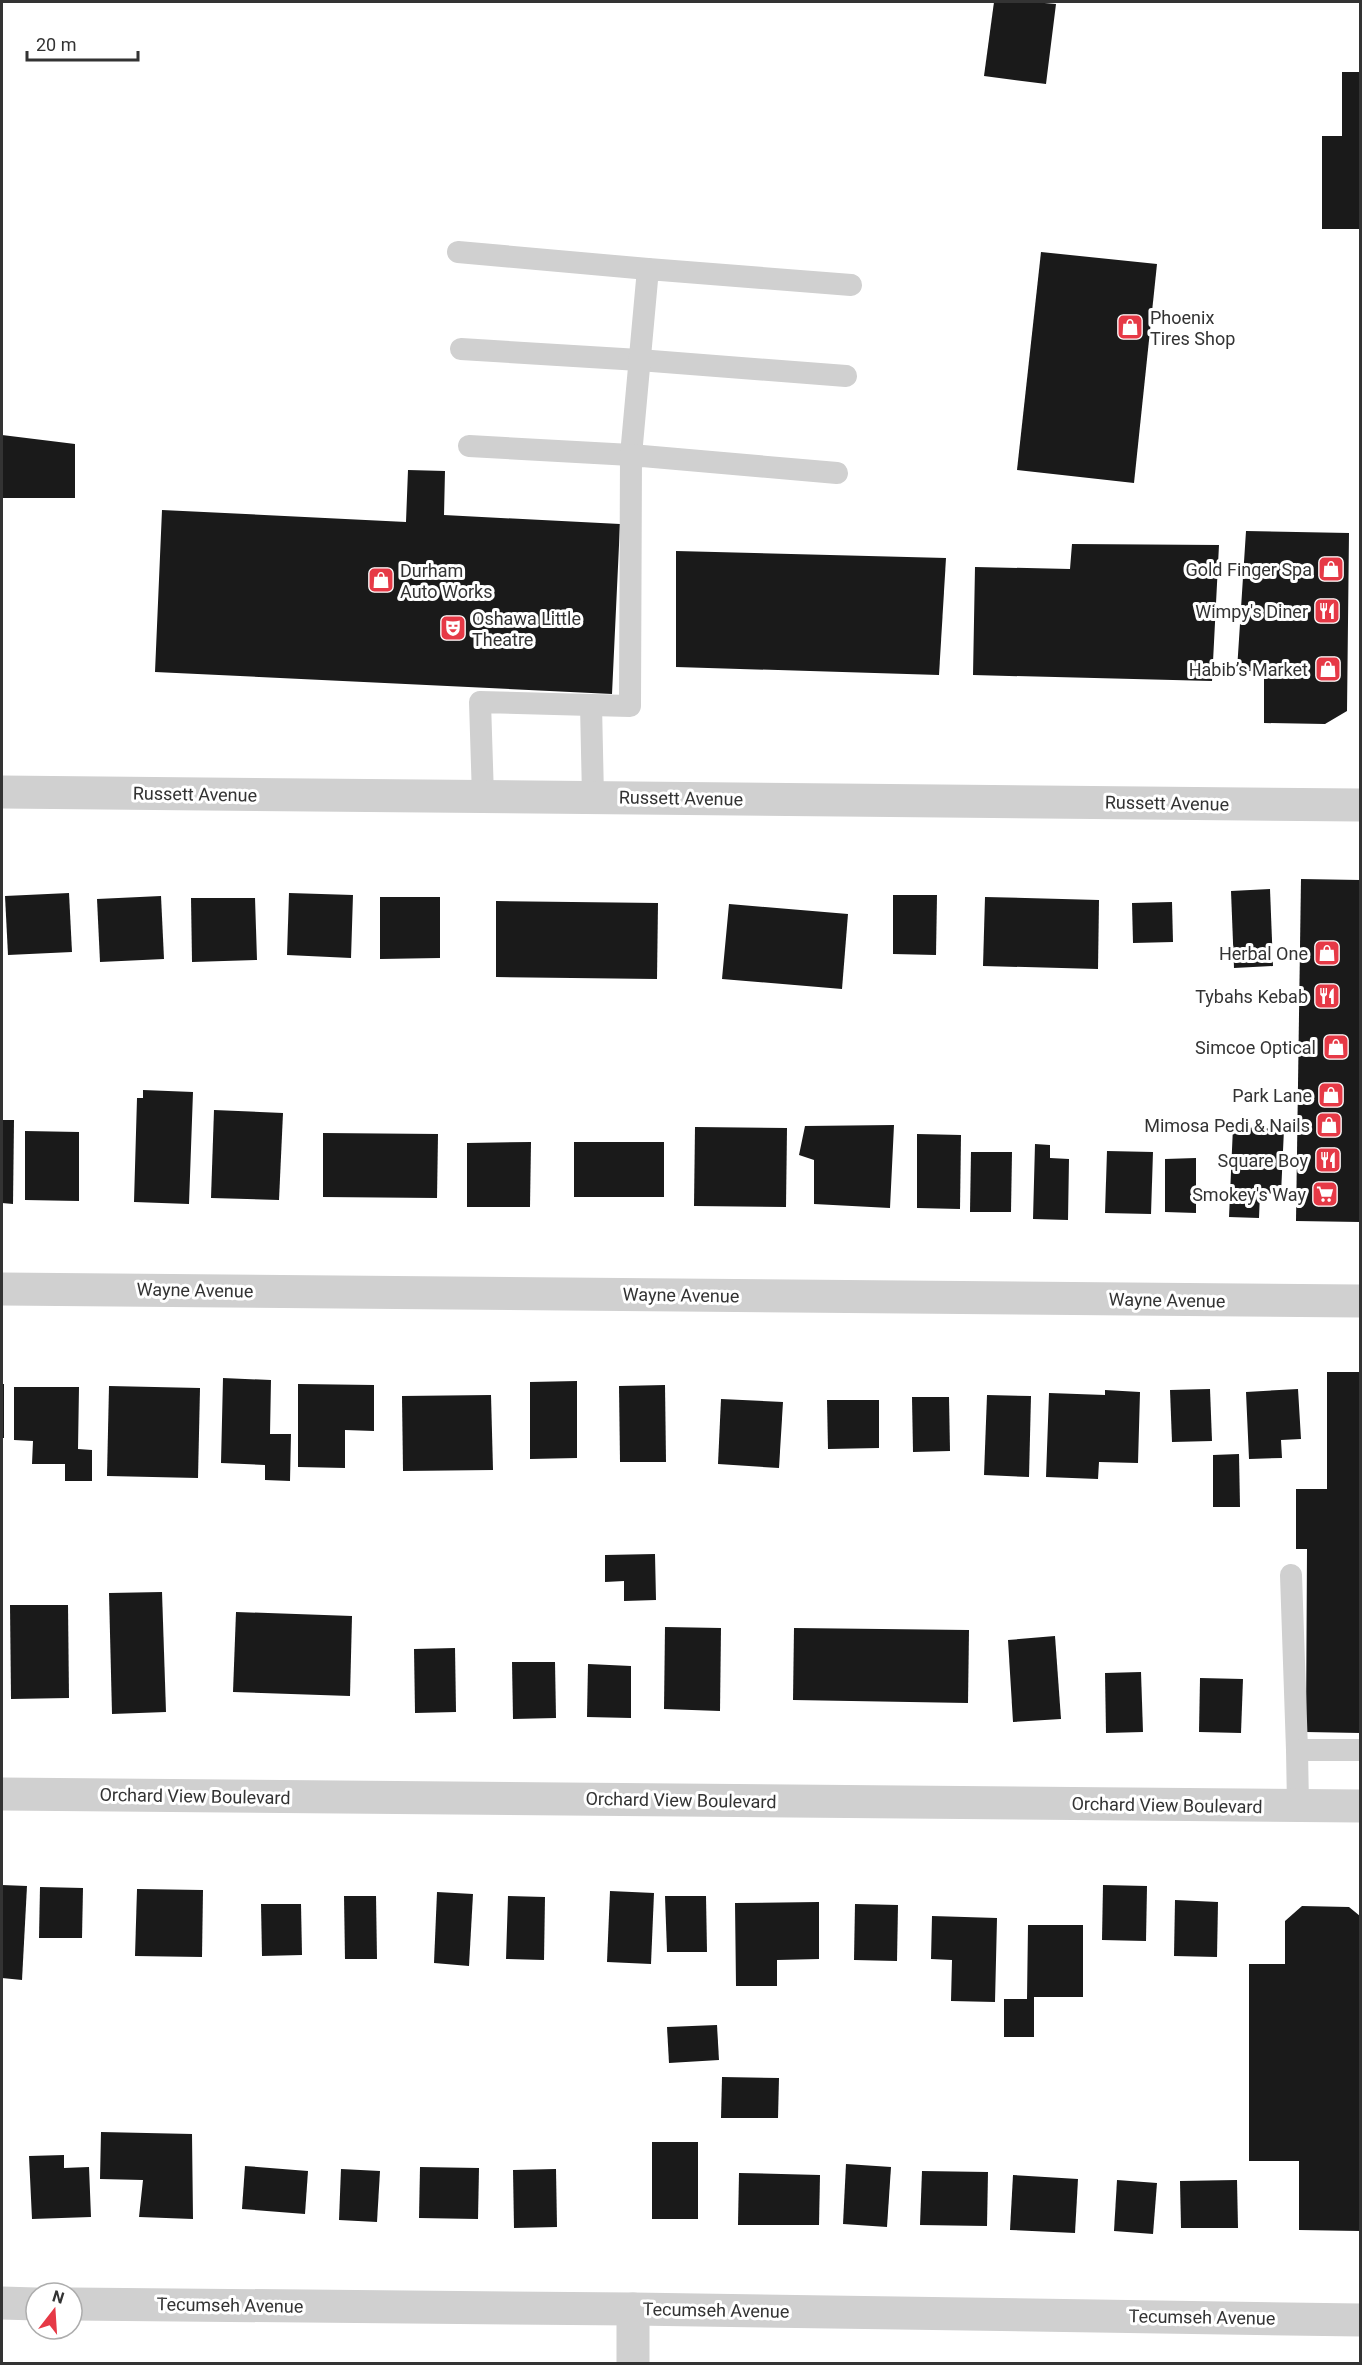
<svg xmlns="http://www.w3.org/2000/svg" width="1362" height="2365" viewBox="0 0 1362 2365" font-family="Roboto,sans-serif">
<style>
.building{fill:#1a1a1a}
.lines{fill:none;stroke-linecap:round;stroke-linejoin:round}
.lane{stroke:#d0d0d0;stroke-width:22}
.street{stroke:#d0d0d0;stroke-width:33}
.labels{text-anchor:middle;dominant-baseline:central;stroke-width:6;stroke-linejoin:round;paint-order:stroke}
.poi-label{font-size:18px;fill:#333;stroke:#fff;text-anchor:end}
.street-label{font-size:18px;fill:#333;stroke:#fff}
</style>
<rect width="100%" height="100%" fill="#fff"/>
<g class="building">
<path d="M994,2H1033L1056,4L1046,84L984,76Z"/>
<path d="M1342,72H1360V229H1322V136H1342Z"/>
<path d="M1041,252L1157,264L1134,483L1017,470Z"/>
<path d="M2,435L75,444V498H2Z"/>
<path d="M408,470L445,471L444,515L620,524L612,694L155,672L162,510L406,522Z"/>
<path d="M1246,531L1349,533L1347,711L1325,724L1264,723V672L1237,670Z"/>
<path d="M1072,544L1219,545L1212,681L973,675L975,567L1070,569Z"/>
<path d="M676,551L946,558L939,675L676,667Z"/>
<path d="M1301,879L1360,880V1222L1296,1221Z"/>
<path d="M1270,889L1273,966L1234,968L1231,891Z"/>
<path d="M69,893L72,952L8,955L5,896Z"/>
<path d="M289,893L353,895L351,958L287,955Z"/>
<path d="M893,895H937L936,955L893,954Z"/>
<path d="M161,896L164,959L100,962L97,899Z"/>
<path d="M380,897H440V958L380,959Z"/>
<path d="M985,897L1099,900L1098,969L983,966Z"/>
<path d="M191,898H255L257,960L192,962Z"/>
<path d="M496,901L658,903L657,979L496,977Z"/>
<path d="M1172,902L1173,942L1133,943L1132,903Z"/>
<path d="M729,904L848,914L842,989L722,979Z"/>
<path d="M143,1090L193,1092L189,1204L134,1202L137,1098H143Z"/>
<path d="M214,1110L283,1113L279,1200L211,1198Z"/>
<path d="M2,1120H14L13,1204L2,1203Z"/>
<path d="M894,1125L890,1208L814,1204V1160L799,1155L805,1126Z"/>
<path d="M695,1127L787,1128L786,1207L694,1206Z"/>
<path d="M1233,1127L1284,1129L1281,1194L1260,1193L1259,1218L1229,1217Z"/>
<path d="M25,1131L79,1132V1201L25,1200Z"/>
<path d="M323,1133L438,1134L437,1198L323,1197Z"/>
<path d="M917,1134L961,1135L960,1209L917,1208Z"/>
<path d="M531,1142L530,1207H467V1143Z"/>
<rect x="574" y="1142" width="90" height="55"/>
<path d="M1035,1144L1050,1145V1158L1069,1159L1068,1220L1033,1219Z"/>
<path d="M1107,1151L1153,1152L1151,1214L1105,1213Z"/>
<path d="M971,1152H1012L1011,1212H970Z"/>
<path d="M1196,1158V1213L1165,1212V1159Z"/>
<path d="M1327,1372H1360V1733L1306,1732L1307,1549H1296V1489H1327Z"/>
<path d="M223,1378L271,1380L270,1434H291L290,1481L265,1480V1465L221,1463Z"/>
<path d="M577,1381V1458L530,1459V1382Z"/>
<rect x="2" y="1384" width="2" height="54"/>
<path d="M298,1384L374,1385V1431L345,1430V1468L298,1467Z"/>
<path d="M665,1385L666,1462H620L619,1386Z"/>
<path d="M109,1386L200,1388L198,1478L107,1476Z"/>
<path d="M14,1387H79L78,1449L92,1450V1481H65V1464H32L33,1441L14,1440Z"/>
<path d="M1210,1389L1212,1441L1172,1442L1170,1390Z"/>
<path d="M1298,1389L1301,1439L1281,1440L1282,1458L1249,1459L1246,1392Z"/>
<path d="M1105,1390L1140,1392L1138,1463L1099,1462L1098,1479L1046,1477L1049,1393L1105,1395Z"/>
<path d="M491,1395L493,1470L403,1471L402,1396Z"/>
<path d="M987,1395L1031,1396L1029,1477L984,1475Z"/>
<path d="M912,1397H949L950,1451L913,1452Z"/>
<path d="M721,1399L783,1402L779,1468L718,1464Z"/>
<path d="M827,1400H879V1448L828,1449Z"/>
<path d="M1239,1454L1240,1507H1213V1455Z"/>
<path d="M655,1554L656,1600L624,1601V1581L605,1582V1555Z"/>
<path d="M162,1592L166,1712L112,1714L109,1593Z"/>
<path d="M10,1605H68L69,1698L11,1699Z"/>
<path d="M236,1612L352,1616L350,1696L233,1692Z"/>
<path d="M665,1627L721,1628L720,1711L664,1709Z"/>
<path d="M794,1628L969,1630L968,1703L793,1700Z"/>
<path d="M1055,1636L1061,1719L1013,1722L1008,1640Z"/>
<path d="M455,1648L456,1712L415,1713L414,1649Z"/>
<path d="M512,1662H555L556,1718L513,1719Z"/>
<path d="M588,1664L631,1666V1718L587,1717Z"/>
<path d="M1141,1672L1143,1732L1106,1733L1105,1673Z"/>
<path d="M1200,1678L1243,1679L1241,1733L1199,1732Z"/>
<path d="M2,1885L27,1886L22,1980L2,1978Z"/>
<path d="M1103,1885L1147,1886L1146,1941L1102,1940Z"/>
<path d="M40,1887L83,1888L82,1938H39Z"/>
<path d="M137,1889L203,1890L202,1957L135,1956Z"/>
<path d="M610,1891L654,1893L651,1964L607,1962Z"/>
<path d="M437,1892L473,1894L469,1966L434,1963Z"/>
<path d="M344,1896H376L377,1959H345Z"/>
<path d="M508,1896L545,1897L544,1960L506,1959Z"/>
<path d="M665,1896H706L707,1952H667Z"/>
<path d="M1175,1900L1218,1902L1217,1957L1174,1956Z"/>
<path d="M819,1902V1959L777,1960V1986H736L735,1903Z"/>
<path d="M261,1904H301L302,1955L262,1956Z"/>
<path d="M855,1904L898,1905L897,1961L854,1960Z"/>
<path d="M1302,1906L1349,1907L1360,1916V2231L1299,2230V2161H1249V1964H1285V1921Z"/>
<path d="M932,1916L997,1918L995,2002L951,2001L952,1960L931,1959Z"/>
<path d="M1028,1925H1083V1997H1034V2037H1004V1999H1027Z"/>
<path d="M717,2025L719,2060L669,2063L667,2027Z"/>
<path d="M722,2077L779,2078L778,2118H721Z"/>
<path d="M101,2132L192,2134L193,2219L139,2217L143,2180L100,2179Z"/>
<rect x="652" y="2142" width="46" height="77"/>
<path d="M64,2155V2168L89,2167L91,2217L32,2219L29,2156Z"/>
<path d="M846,2164L891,2167L887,2227L843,2224Z"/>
<path d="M245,2166L308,2171L305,2214L242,2209Z"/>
<path d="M420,2167L479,2168L478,2219L419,2218Z"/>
<path d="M341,2169L380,2171L377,2222L339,2220Z"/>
<path d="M556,2169L557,2227L514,2228L513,2170Z"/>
<path d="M922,2171L988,2172L987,2226L920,2225Z"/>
<path d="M739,2173L820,2175L819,2225H738Z"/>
<path d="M1013,2175L1078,2179L1075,2233L1010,2230Z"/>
<path d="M1117,2180L1157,2183L1153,2234L1114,2231Z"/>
<path d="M1237,2180L1238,2228H1181L1180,2181Z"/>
</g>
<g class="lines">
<g class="lane">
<path d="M458,252L648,269"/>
<path d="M461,349L639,360L846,376"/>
<path d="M469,446L631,455L648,269L851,285"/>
<path d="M591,705L630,706L631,455L837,473"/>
<path d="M483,797L480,702L591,705L593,797"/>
<path d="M1291,1575L1297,1750H1360"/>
<path d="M1297,1750L1298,1806"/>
</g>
<g class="street">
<path d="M2,792L1360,805"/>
<path d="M2,1289L1360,1301"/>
<path d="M2,1794L1360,1806"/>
<path d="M2,2303L36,2304"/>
<path d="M72,2304L633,2309L1360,2320"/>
<path d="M633,2309V2364"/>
</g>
</g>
<defs>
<g id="shop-square" transform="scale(1.35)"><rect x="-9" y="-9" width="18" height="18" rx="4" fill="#e63946" stroke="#fff"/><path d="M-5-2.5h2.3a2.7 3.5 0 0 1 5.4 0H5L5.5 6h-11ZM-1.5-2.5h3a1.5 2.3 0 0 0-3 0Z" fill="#fff"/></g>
<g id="restaurant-square" transform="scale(1.35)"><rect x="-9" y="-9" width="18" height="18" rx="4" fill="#e63946" stroke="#fff"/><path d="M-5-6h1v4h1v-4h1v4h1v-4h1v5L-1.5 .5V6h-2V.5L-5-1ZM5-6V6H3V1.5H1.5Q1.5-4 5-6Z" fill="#fff"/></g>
<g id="theatre-square" transform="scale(1.35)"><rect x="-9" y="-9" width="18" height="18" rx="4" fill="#e63946" stroke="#fff"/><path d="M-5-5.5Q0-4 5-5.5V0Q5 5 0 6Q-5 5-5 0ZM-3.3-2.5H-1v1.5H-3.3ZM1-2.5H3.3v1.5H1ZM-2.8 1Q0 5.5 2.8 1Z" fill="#fff"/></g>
<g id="supermarket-square" transform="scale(1.35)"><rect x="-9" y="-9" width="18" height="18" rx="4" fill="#e63946" stroke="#fff"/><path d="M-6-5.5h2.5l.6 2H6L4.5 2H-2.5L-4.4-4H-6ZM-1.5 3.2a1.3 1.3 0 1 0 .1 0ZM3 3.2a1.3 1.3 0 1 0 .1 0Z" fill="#fff"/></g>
</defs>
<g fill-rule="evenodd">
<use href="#shop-square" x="1130" y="327"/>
<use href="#shop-square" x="1331" y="569"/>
<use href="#shop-square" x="381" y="580"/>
<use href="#restaurant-square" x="1327" y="611"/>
<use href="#theatre-square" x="453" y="628"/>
<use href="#shop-square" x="1328" y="669"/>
<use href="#shop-square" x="1327" y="953"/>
<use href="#restaurant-square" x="1327" y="996"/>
<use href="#shop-square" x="1336" y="1047"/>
<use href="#shop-square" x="1331" y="1095"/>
<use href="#shop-square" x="1329" y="1125"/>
<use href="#restaurant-square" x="1328" y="1160"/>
<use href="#supermarket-square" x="1325" y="1194"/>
</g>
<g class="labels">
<g class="poi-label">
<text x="1150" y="317" text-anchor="start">Phoenix<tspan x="1150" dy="21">Tires Shop</tspan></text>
<text x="1312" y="569">Gold Finger Spa</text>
<text x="400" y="570" text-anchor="start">Durham<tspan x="400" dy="21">Auto Works</tspan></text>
<text x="1308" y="611">Wimpy's Diner</text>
<text x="472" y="618" text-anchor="start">Oshawa Little<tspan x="472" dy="21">Theatre</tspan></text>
<text x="1308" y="669">Habib’s Market</text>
<text x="1308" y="953">Herbal One</text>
<text x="1308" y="996">Tybahs Kebab</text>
<text x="1316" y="1047">Simcoe Optical</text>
<text x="1312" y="1095">Park Lane</text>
<text x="1310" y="1125">Mimosa Pedi &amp; Nails</text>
<text x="1308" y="1160">Square Boy</text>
<text x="1306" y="1194">Smokey's Way</text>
</g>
<g class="street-label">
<text transform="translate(195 794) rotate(1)">Russett Avenue</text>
<text transform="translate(681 798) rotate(1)">Russett Avenue</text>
<text transform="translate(1167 803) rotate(1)">Russett Avenue</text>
<text transform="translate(195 1290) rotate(1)">Wayne Avenue</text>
<text transform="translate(681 1295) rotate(1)">Wayne Avenue</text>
<text transform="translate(1167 1300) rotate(1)">Wayne Avenue</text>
<text transform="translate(195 1796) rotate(1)">Orchard View Boulevard</text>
<text transform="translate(681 1800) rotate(1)">Orchard View Boulevard</text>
<text transform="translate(1167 1805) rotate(1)">Orchard View Boulevard</text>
<text transform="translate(230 2305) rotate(1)">Tecumseh Avenue</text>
<text transform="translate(716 2310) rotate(1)">Tecumseh Avenue</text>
<text transform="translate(1202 2317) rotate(1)">Tecumseh Avenue</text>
</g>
</g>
<rect width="1362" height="2365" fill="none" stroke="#333333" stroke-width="6"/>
<g transform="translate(54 2311) rotate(17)"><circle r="28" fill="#ffffff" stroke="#adadad" stroke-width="1.5"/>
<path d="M0-4.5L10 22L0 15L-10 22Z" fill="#e63946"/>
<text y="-9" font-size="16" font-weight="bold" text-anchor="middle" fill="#333333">N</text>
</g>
<path d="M27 51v9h111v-9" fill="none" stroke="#333333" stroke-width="3"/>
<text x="36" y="51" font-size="18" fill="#333333" stroke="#ffffff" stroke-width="4.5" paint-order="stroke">20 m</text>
</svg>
